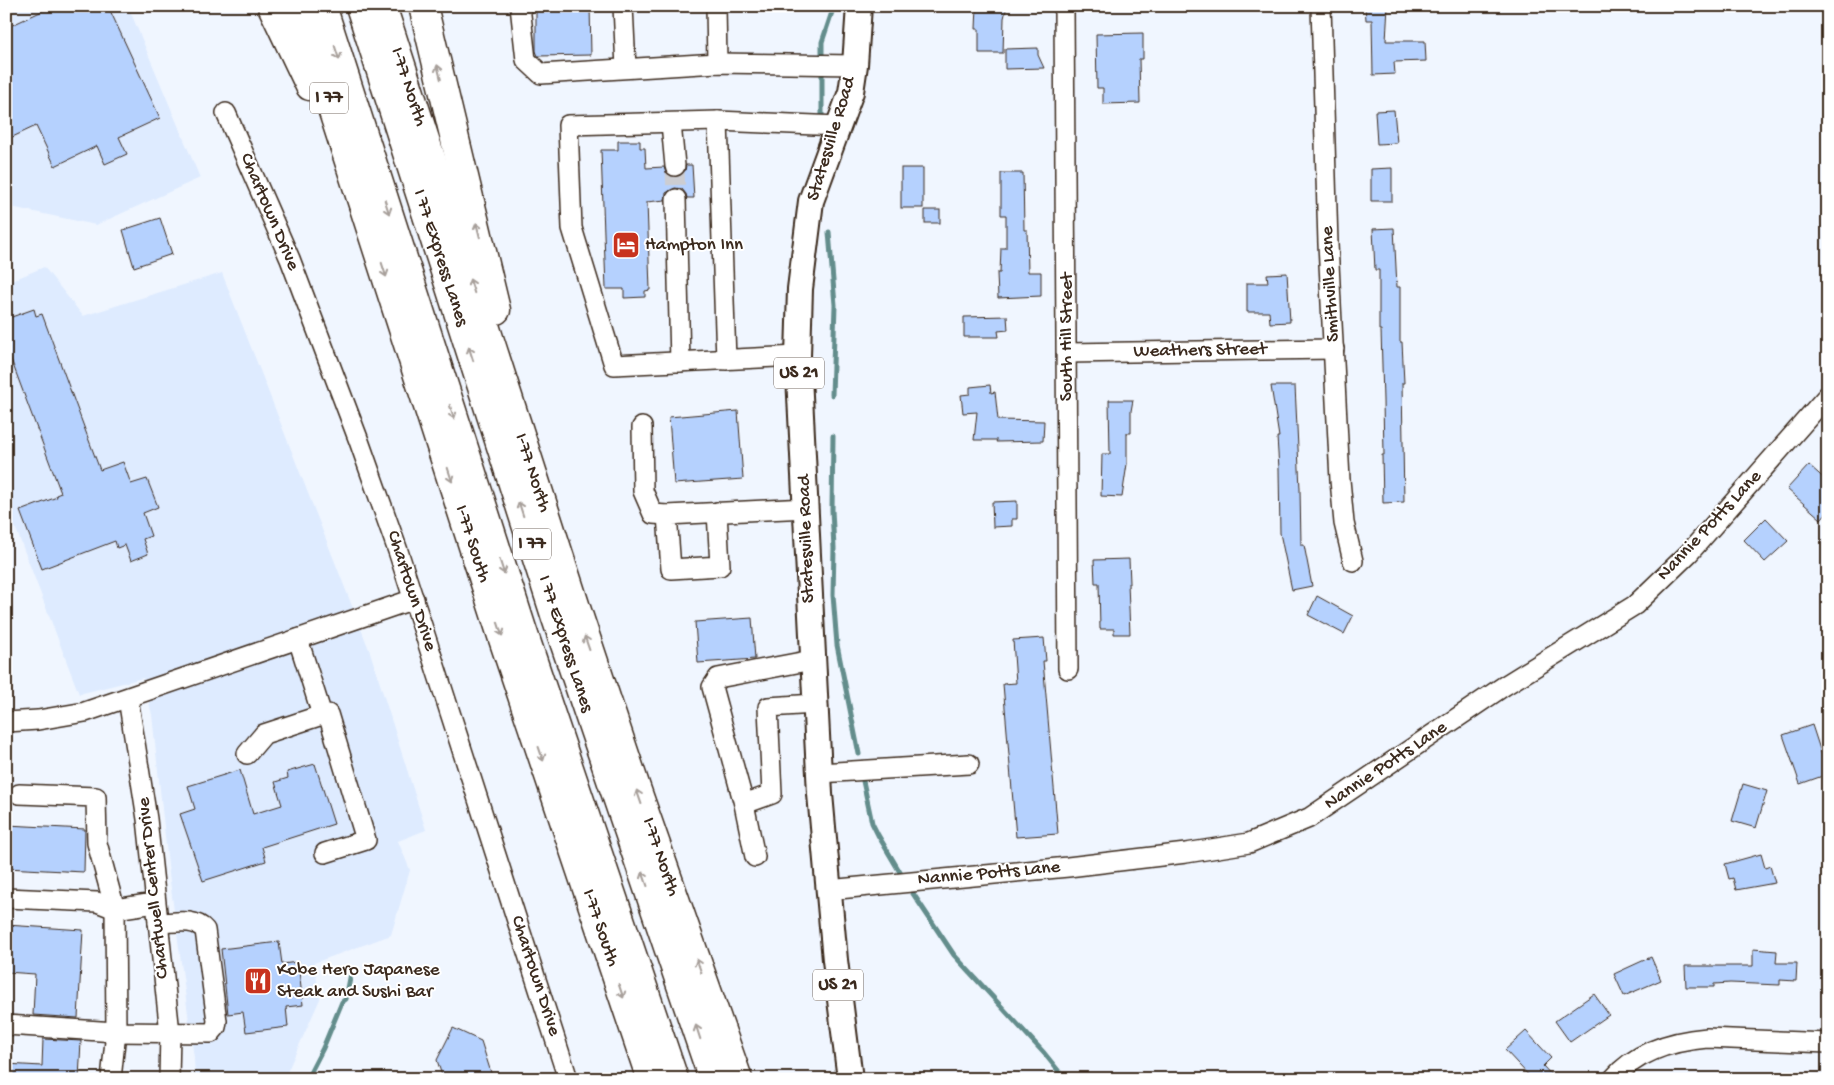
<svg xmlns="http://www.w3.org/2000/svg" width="1834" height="1085" viewBox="0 0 1834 1085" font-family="'Gochi Hand',sans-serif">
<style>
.built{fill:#deebff}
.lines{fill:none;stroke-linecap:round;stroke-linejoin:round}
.stream{stroke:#638d8c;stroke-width:5}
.building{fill:#b5d1fe;stroke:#3b2a1e}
.minor-tunnel{stroke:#cccdd2;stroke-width:19;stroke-dasharray:19 9;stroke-linecap:butt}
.minor-casing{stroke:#3b2a1e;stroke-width:22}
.major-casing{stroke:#3b2a1e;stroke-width:28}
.highway-casing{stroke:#3b2a1e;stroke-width:31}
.minor{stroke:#fff;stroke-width:19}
.major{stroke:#fff;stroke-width:24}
.highway{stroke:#fff;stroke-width:28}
.oneway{stroke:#a79f9a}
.labels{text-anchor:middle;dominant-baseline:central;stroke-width:4;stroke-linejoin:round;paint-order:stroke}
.shield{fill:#fff;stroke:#766a62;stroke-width:1}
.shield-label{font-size:18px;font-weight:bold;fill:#3b2a1e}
.street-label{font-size:19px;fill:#3b2a1e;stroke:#fff}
.poi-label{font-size:19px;fill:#3b2a1e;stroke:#fff;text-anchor:start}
</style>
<rect width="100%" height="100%" fill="#f0f6ff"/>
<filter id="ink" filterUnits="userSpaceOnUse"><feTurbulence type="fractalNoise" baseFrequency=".02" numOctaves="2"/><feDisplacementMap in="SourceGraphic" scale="10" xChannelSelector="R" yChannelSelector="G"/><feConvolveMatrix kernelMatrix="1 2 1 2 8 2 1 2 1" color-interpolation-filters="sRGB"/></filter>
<g filter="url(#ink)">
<g class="built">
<path d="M6,6H128L200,178L96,225L6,206Z"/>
<path d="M44,267L83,316L222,273L370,652L426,830L398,841L410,870L391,935L314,963L320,999L284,1079H195L194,1058L169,874L152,715L143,678L79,694L6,503V283Z"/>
</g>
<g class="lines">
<g class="stream">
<path d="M822,121V42L834,6"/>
<path d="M829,232L835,305L832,395"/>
<path d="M833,436L832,510L834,548L833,595L837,645L859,754"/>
<path d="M863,781L872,823L878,835L904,879"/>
<path d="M908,886L954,955L1044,1053L1065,1079"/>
<path d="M307,1079L323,1048L342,1002L346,999L351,973"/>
</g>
</g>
<g class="building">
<path d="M53,6H108L160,118L119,137L127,154L105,164L97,146L55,166L36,126L6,140V28Z"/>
<path d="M536,6H590L591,55L538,56L536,51Z"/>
<path d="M977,6H1007L1004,18L1003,53H979V29H976Z"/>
<path d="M1365,6H1388L1386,41H1425L1426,61L1394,62L1395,74L1373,75L1372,20H1366Z"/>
<path d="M1143,33V59H1139L1140,103L1103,104V88H1097L1096,34Z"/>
<path d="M1038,48V55L1044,68L1005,69V49Z"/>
<path d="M1394,110L1397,143L1377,144L1375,111Z"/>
<path d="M618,141H640V148H645L646,168L664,167L666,173L671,176L681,175L685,171L686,165H692L694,198H687L686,194L682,189L675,188L666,193L665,200L647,202L650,290L645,291V297L624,298V289H606L601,150H618Z"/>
<rect x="901" y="168" width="22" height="40"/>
<path d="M1392,168V201H1371V169Z"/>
<path d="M1001,173H1023L1024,230H1027L1028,272H1041V296L998,298L997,273H1000L1001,248H1006V215H1001Z"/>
<rect x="925" y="210" width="15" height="13"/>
<path d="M160,218L172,254L134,267L123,230Z"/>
<path d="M1394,228L1397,287H1400V342H1402L1404,383H1402L1404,502L1383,503L1382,455H1384L1383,400L1381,330H1379V270H1375L1373,229Z"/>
<path d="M1287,273L1290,322L1270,323L1269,312H1247V283H1268L1267,274Z"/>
<path d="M34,309L36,316L42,314L100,470L123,462L131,484L147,479L158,507L143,513L151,536L143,539L148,554L131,561L125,545L117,548L115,541L42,569L20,511L57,497L56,495L61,493L6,346V319Z"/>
<path d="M1007,316L1008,330L998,331L999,337H964V317Z"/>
<path d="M990,385L991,393L995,392L998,420L1044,421L1043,441L996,442L997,440H974L977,412L963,413L961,395L970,394V387Z"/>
<path d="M1271,386H1295L1300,489L1301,545H1304L1312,586L1292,590L1280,533L1279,469L1277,437H1279Z"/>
<path d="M1109,400H1133L1131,411V433H1127V464L1122,497L1101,496L1102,454H1110Z"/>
<path d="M738,411L743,479L674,484L669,417Z"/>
<path d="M1809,465L1828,482V511L1821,519L1787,489Z"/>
<path d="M1017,501V519H1012V526L993,527L992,502Z"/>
<path d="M1766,518L1788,541L1765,562L1744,540Z"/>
<path d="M1129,559L1130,583H1128L1130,634H1114V629H1100L1099,583H1095L1094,560Z"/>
<path d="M1317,596L1353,616L1344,634L1308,615Z"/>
<path d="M752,618L755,659L698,663L695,622Z"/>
<path d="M1044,638L1046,661H1043L1058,834L1016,837L1003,684L1016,683L1013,640Z"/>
<path d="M1812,725L1828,774L1800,784L1783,735Z"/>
<path d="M315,764L334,824L262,847L266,861L203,881L180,814L195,809L188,786L240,770L253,814L282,805L275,782L288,778L287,772Z"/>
<path d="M1743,784L1767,791L1756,828L1732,821Z"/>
<path d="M7,825L85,829L84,872L6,868Z"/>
<path d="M1761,854L1765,868L1770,866L1775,883L1736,890L1733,878L1729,879L1725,864Z"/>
<path d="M6,925L83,930L78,1018L33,1015L35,974L6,972Z"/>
<path d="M279,942L282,964L298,962L303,1005L286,1007L288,1027L246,1032L243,1012L228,1014L221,949Z"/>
<path d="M1753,949L1777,951L1776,963H1797L1796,981L1780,980V985L1730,983L1714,984V987H1686L1685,966H1753Z"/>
<path d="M1651,957L1661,980L1624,996L1614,974Z"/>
<path d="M1594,994L1609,1015L1570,1042L1555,1021Z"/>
<path d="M453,1028L481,1041L493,1079H443L437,1060Z"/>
<path d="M1526,1031L1551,1058L1543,1066L1555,1079H1532L1505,1050Z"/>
<path d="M43,1039L81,1041L79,1079H6V1064L42,1066Z"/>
</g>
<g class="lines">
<path class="minor-tunnel" d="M675,166L676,199"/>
<g class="minor-casing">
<g id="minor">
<path d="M520,6L526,60L541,74L717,63L855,65"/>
<path d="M623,6L626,68"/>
<path d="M716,6L717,63"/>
<path d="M1064,6L1068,669"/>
<path d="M1321,6L1328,244L1340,480L1344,523L1353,561"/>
<path d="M226,113L290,259L359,441L398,551L568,1079"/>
<path d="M718,121L726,360"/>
<path d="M671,123L675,166"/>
<path d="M676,199L680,362"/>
<path d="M1067,353L1334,349"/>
<path d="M798,356L614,365L572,228L568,125L718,121L839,126"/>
<path d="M642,427L643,491L653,514L667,515"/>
<path d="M717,512L720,566L671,569L667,515L807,508"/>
<path d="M298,639L322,715L328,714L366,840L325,853"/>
<path d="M128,698L147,819L170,1033L169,1079"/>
<path d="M6,722L38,720L85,712L414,599"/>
<path d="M247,754L264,734L322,715"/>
<path d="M819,773L969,764"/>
<path d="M19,794L96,797L97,843L115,909"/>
<path d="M744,804L772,794L768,707L815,704"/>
<path d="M755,857L744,804L712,687L718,678L812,660"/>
<path d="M828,890L1068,867L1186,853L1249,843L1309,818L1504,686L1635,605L1689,553L1828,395"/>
<path d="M6,898L97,902L115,909"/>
<path d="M6,1025L116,1032L211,1033L216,1027L217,1021L205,930C194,917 173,923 158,923"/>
<path d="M111,1079L116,1032L115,909L155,903"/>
<path d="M1613,1079C1637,1051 1671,1041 1707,1038L1828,1043"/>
</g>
</g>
<g class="major-casing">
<path id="major" d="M850,1079L835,960L820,794L798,356L800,289L811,201L851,92L855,65L859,6"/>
</g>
<g class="highway-casing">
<g id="highway">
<path d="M272,6L310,86"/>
<path d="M299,6L502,636L651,1079"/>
<path d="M322,6L522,629L674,1079"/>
<path d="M360,6L556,618L713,1079"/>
<path d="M382,6L577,611L636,788L738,1079"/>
<path d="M423,6L496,310"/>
</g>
</g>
<use href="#minor" class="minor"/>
<use href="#major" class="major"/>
<use href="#highway" class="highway"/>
</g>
<defs><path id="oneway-shaft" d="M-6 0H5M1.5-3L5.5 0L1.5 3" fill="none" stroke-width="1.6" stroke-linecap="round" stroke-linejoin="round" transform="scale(1.25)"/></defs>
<g class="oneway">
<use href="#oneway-shaft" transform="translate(337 53) rotate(72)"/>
<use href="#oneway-shaft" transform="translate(439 72) rotate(-104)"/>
<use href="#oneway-shaft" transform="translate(387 207) rotate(72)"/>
<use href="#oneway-shaft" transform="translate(478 230) rotate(-104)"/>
<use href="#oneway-shaft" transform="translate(384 270) rotate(72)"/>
<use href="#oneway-shaft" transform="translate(472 286) rotate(-108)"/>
<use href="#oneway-shaft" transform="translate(471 354) rotate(-108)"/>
<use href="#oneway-shaft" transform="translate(452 412) rotate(72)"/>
<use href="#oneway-shaft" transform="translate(450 475) rotate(72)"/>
<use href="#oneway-shaft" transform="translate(521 509) rotate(-108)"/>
<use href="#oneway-shaft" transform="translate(502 567) rotate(72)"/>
<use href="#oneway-shaft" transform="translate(500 629) rotate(72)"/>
<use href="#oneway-shaft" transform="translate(587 643) rotate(-109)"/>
<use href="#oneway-shaft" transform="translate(541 754) rotate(71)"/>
<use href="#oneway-shaft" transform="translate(639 797) rotate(-109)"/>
<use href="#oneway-shaft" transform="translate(645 879) rotate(-109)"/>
<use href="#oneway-shaft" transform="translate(699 966) rotate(-109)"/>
<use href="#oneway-shaft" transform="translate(621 991) rotate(71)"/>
<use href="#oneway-shaft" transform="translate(698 1032) rotate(-108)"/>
</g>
</g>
<defs>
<g id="hotel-square" transform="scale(1.4375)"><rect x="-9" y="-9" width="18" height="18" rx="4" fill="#c8321e" stroke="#fff"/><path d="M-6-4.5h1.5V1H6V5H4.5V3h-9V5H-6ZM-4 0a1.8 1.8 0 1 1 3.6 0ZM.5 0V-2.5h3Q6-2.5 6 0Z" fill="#fff"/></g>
<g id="restaurant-square" transform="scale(1.4375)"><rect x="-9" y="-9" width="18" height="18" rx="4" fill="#c8321e" stroke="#fff"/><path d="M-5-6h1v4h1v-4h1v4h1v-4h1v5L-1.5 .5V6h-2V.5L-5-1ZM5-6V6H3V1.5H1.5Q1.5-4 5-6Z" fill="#fff"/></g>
</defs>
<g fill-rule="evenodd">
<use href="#hotel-square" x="626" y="245"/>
<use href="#restaurant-square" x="258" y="981"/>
</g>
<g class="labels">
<g class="shield">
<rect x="310" y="82.5" width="38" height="31" rx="4"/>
<rect x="774" y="357.5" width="50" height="31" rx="4"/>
<rect x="513" y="528.5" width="38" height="31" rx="4"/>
<rect x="813" y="969.5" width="50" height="31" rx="4"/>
</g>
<g class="shield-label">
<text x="329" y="98">I 77</text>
<text x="799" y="373">US 21</text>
<text x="532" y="544">I 77</text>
<text x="838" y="985">US 21</text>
</g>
<g class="street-label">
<text transform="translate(408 87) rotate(72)">I-77 North</text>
<text transform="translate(832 139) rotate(-73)">Statesville Road</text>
<text transform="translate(269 212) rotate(67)">Chartown Drive</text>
<text transform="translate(440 258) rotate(72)">I 77 Express Lanes</text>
<text transform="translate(1331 284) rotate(-93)">Smithville Lane</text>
<text transform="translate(1067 337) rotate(-90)">South Hill Street</text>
<text transform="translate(1200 351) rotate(-1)">Weathers Street</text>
<text transform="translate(532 473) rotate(72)">I-77 North</text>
<text transform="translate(1710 526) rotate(-47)">Nannie Potts Lane</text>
<text transform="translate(807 539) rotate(-92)">Statesville Road</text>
<text transform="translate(472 544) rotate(72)">I-77 South</text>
<text transform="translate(411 591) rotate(72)">Chartown Drive</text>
<text transform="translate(565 644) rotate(72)">I 77 Express Lanes</text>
<text transform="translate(1386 766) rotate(-34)">Nannie Potts Lane</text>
<text transform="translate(660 857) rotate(71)">I-77 North</text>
<text transform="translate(989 874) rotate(-5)">Nannie Potts Lane</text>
<text transform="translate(154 888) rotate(-96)">Chartwell Center Drive</text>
<text transform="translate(600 928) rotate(71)">I-77 South</text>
<text transform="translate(535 976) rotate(72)">Chartown Drive</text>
</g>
<g class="poi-label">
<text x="645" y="245">Hampton Inn</text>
<text x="277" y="970">Kobe Hero Japanese<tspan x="277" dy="22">Steak and Sushi Bar</tspan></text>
</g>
</g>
<rect width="1834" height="1085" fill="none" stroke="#fff" stroke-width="25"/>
<rect x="12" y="12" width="1809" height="1060" fill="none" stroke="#3b2a1e" stroke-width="2" filter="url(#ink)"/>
</svg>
